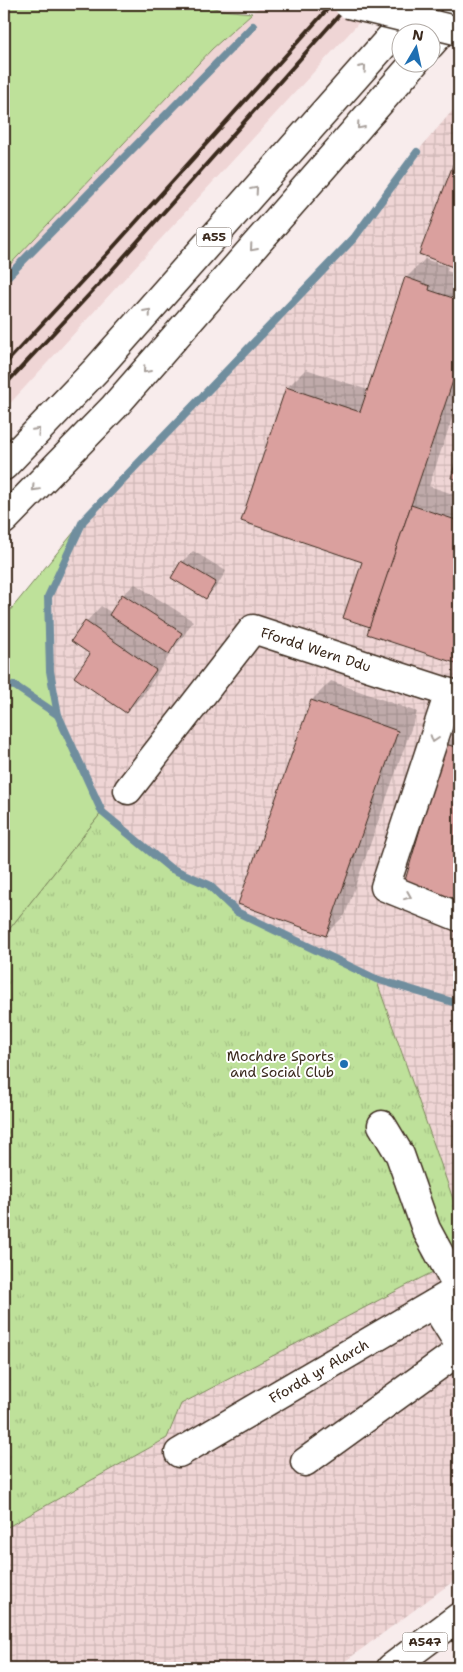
<svg xmlns="http://www.w3.org/2000/svg" width="463" height="1672" viewBox="0 0 463 1672" font-family="'Shantell Sans',sans-serif">
<style>
.built{fill:#efd5d5}
.industrial{fill:url(#industrial-grid)}
.grass{fill:#bee19a;stroke:#7c865c}
.park{fill:url(#park-tufts);stroke:#7c865c}
.shadow{fill:#0003}
.lines{fill:none;stroke-linecap:round;stroke-linejoin:round}
.stream{stroke:#708e9e;stroke-width:8}
.building{fill:#daa09e;stroke:#3b2a1e}
.minor-casing{stroke:#3b2a1e;stroke-width:31}
.major-casing{stroke:#3b2a1e;stroke-width:31}
.highway-casing{stroke:#3b2a1e;stroke-width:31}
.minor{stroke:#fff;stroke-width:28}
.major{stroke:#fff;stroke-width:28}
.highway{stroke:#fff;stroke-width:28}
.rail{stroke:#3b2a1e;stroke-width:4}
.minor-bridge-casing{stroke:#3b2a1e;stroke-width:31;stroke-linecap:butt}
.minor-bridge{stroke:#fff;stroke-width:28}
.oneway{stroke:#a79f9a}
.poi-dot{fill:#1f6fb2;stroke:#fff;stroke-width:2}
.labels{text-anchor:middle;dominant-baseline:central;stroke-width:4;stroke-linejoin:round;paint-order:stroke}
.shield{fill:#fff;stroke:#766a62;stroke-width:1}
.shield-label{font-size:12px;font-weight:bold;fill:#3b2a1e}
.street-label{font-size:14px;fill:#3b2a1e;stroke:#fff}
.poi-label{font-size:14px;fill:#3b2a1e;stroke:#fff;text-anchor:end}
</style>
<defs>
<pattern id="industrial-grid" width="8" height="8" patternUnits="userSpaceOnUse" patternTransform="scale(1.25)"><rect width="8" height="8" fill="#efd5d5"/><path d="M0 4h8M4 0v8" fill="none" stroke="#ceb7b6"/></pattern>
<pattern id="park-tufts" width="24" height="20" patternUnits="userSpaceOnUse" patternTransform="scale(1.25)"><rect width="24" height="20" fill="#bee19a"/><path d="M3 7l-1-3M5 7V3M7 7l1-3M15 17l-1-3M17 17v-4M19 17l1-3" fill="none" stroke="#a4c184"/></pattern>
</defs>
<rect width="100%" height="100%" fill="#f8ecec"/>
<filter id="ink" filterUnits="userSpaceOnUse"><feTurbulence type="fractalNoise" baseFrequency=".02" numOctaves="2"/><feDisplacementMap in="SourceGraphic" scale="10" xChannelSelector="R" yChannelSelector="G"/><feConvolveMatrix kernelMatrix="1 2 1 2 8 2 1 2 1" color-interpolation-filters="sRGB"/></filter>
<g filter="url(#ink)">
<path class="built" d="M262,4H376L4,410V271L212,49Z"/>
<g class="industrial">
<path d="M459,103V1216L376,979L237,912L209,885L170,868L102,812L58,715L50,671L48,597L83,521L354,238L417,152Z"/>
<path d="M459,1259V1577L336,1668H4V1529L167,1438L181,1404L421,1278Z"/>
</g>
<g class="grass">
<path d="M4,4H201L221,10L252,13L212,49L4,271Z"/>
<path d="M83,521L48,597L50,671L58,715L102,812L4,936V618Z"/>
</g>
<path class="park" d="M102,812L169,868L209,885L237,912L376,979L459,1216V1259L421,1278L181,1404L167,1438L4,1529V936Z"/>
<g class="shadow">
<path d="M459,152V265L457,267L421,253Z"/>
<path d="M425,259L448,267L447,271L459,275V398L429,486L459,496V661L458,663L371,626L364,561L287,388L306,369L368,390L406,278Z"/>
<path d="M193,551L226,571L217,586L206,597L182,562Z"/>
<path d="M135,584L193,621L180,641L169,652L171,653L142,696L126,712L92,653L73,641L86,622L101,606L112,613L123,595Z"/>
<path d="M331,681L417,712L345,915L326,934L312,700Z"/>
<path d="M459,731V898L406,883L446,745Z"/>
</g>
<g class="lines">
<g class="stream">
<path d="M417,152L354,238L83,521L48,597L50,671L58,715L102,812L170,868L209,885L237,912L376,979L459,1004"/>
<path d="M4,280L253,26"/>
<path d="M4,685L15,686L58,715"/>
</g>
</g>
<g class="building">
<path d="M459,149V265L458,269L419,254Z"/>
<path d="M405,277L430,286L429,290L459,300V363L370,627L343,618L362,562L241,521L286,387L360,412Z"/>
<path d="M459,449V480L451,478Z"/>
<path d="M411,505L459,521L458,664L367,634Z"/>
<path d="M181,561L216,582L206,599L171,578Z"/>
<path d="M122,594L182,633L169,654L109,615Z"/>
<path d="M85,621L156,670L126,713L74,677L90,654L71,641Z"/>
<path d="M311,700L398,731L326,936L238,904Z"/>
<path d="M445,744L459,748V900L404,884Z"/>
</g>
<g class="lines">
<g class="minor-casing">
<g id="minor">
<path d="M449,693L385,887L459,917"/>
<path id="s1" d="M128,790L253,629L459,696"/>
<path d="M382,1125L400,1155L426,1229L459,1290"/>
<path d="M434,1304L459,1344"/>
<path id="s2" d="M179,1453L459,1289"/>
<path d="M305,1462L456,1353L459,1348"/>
</g>
</g>
<g class="major-casing">
<path id="major" d="M391,1668L459,1617"/>
</g>
<g class="highway-casing">
<g id="highway">
<path d="M430,45L459,12"/>
<path d="M4,466L96,370L420,4"/>
<path d="M4,520L114,407L415,62"/>
</g>
</g>
<use href="#minor" class="minor"/>
<use href="#major" class="major"/>
<use href="#highway" class="highway"/>
<g class="rail">
<path d="M4,365L108,253L332,4"/>
<path d="M4,386L113,269L349,4"/>
</g>
<g class="minor-bridge-casing">
<path id="minor-bridge" d="M348,4L459,31"/>
</g>
<use href="#minor-bridge" class="minor-bridge"/>
</g>
<defs><path id="oneway-chevron" d="M-2-3.5L2.5 0L-2 3.5" fill="none" stroke-width="1.6" stroke-linecap="round" stroke-linejoin="round" transform="scale(1.25)"/></defs>
<g class="oneway">
<use href="#oneway-chevron" transform="translate(363 68) rotate(-49)"/>
<use href="#oneway-chevron" transform="translate(360 126) rotate(131)"/>
<use href="#oneway-chevron" transform="translate(255 190) rotate(-49)"/>
<use href="#oneway-chevron" transform="translate(253 248) rotate(131)"/>
<use href="#oneway-chevron" transform="translate(148 312) rotate(-49)"/>
<use href="#oneway-chevron" transform="translate(146 370) rotate(131)"/>
<use href="#oneway-chevron" transform="translate(37 431) rotate(-46)"/>
<use href="#oneway-chevron" transform="translate(35 488) rotate(134)"/>
<use href="#oneway-chevron" transform="translate(434 739) rotate(108)"/>
<use href="#oneway-chevron" transform="translate(408 896) rotate(22)"/>
</g>
</g>
<circle class="poi-dot" cx="344" cy="1064" r="5"/>
<g class="labels">
<g class="shield">
<rect x="196.5" y="227.5" width="35" height="19" rx="4"/>
<rect x="402.5" y="1632.5" width="45" height="19" rx="4"/>
</g>
<g class="shield-label">
<text x="214" y="237">A55</text>
<text x="425" y="1642">A547</text>
</g>
<g class="street-label">
<text stroke="none"><textPath href="#s1" startOffset="270">Ffordd Wern Ddu</textPath></text>
<text stroke="none"><textPath href="#s2" startOffset="162">Ffordd yr Alarch</textPath></text>
</g>
<g class="poi-label">
<text x="334" y="1056">Mochdre Sports<tspan x="334" dy="16">and Social Club</tspan></text>
</g>
</g>
<rect width="463" height="1672" fill="none" stroke="#fff" stroke-width="20"/>
<rect x="10" y="10" width="443" height="1652" fill="none" stroke="#3b2a1e" stroke-width="2" filter="url(#ink)"/>
<g transform="translate(416 48) rotate(9)"><circle r="24" fill="#ffffff" stroke="#b1aaa5"/>
<path d="M0-4L9 19L0 12L-9 19Z" fill="#1f6fb2"/>
<text y="-8" font-size="14" font-weight="bold" text-anchor="middle" fill="#3b2a1e">N</text>
</g>
</svg>
